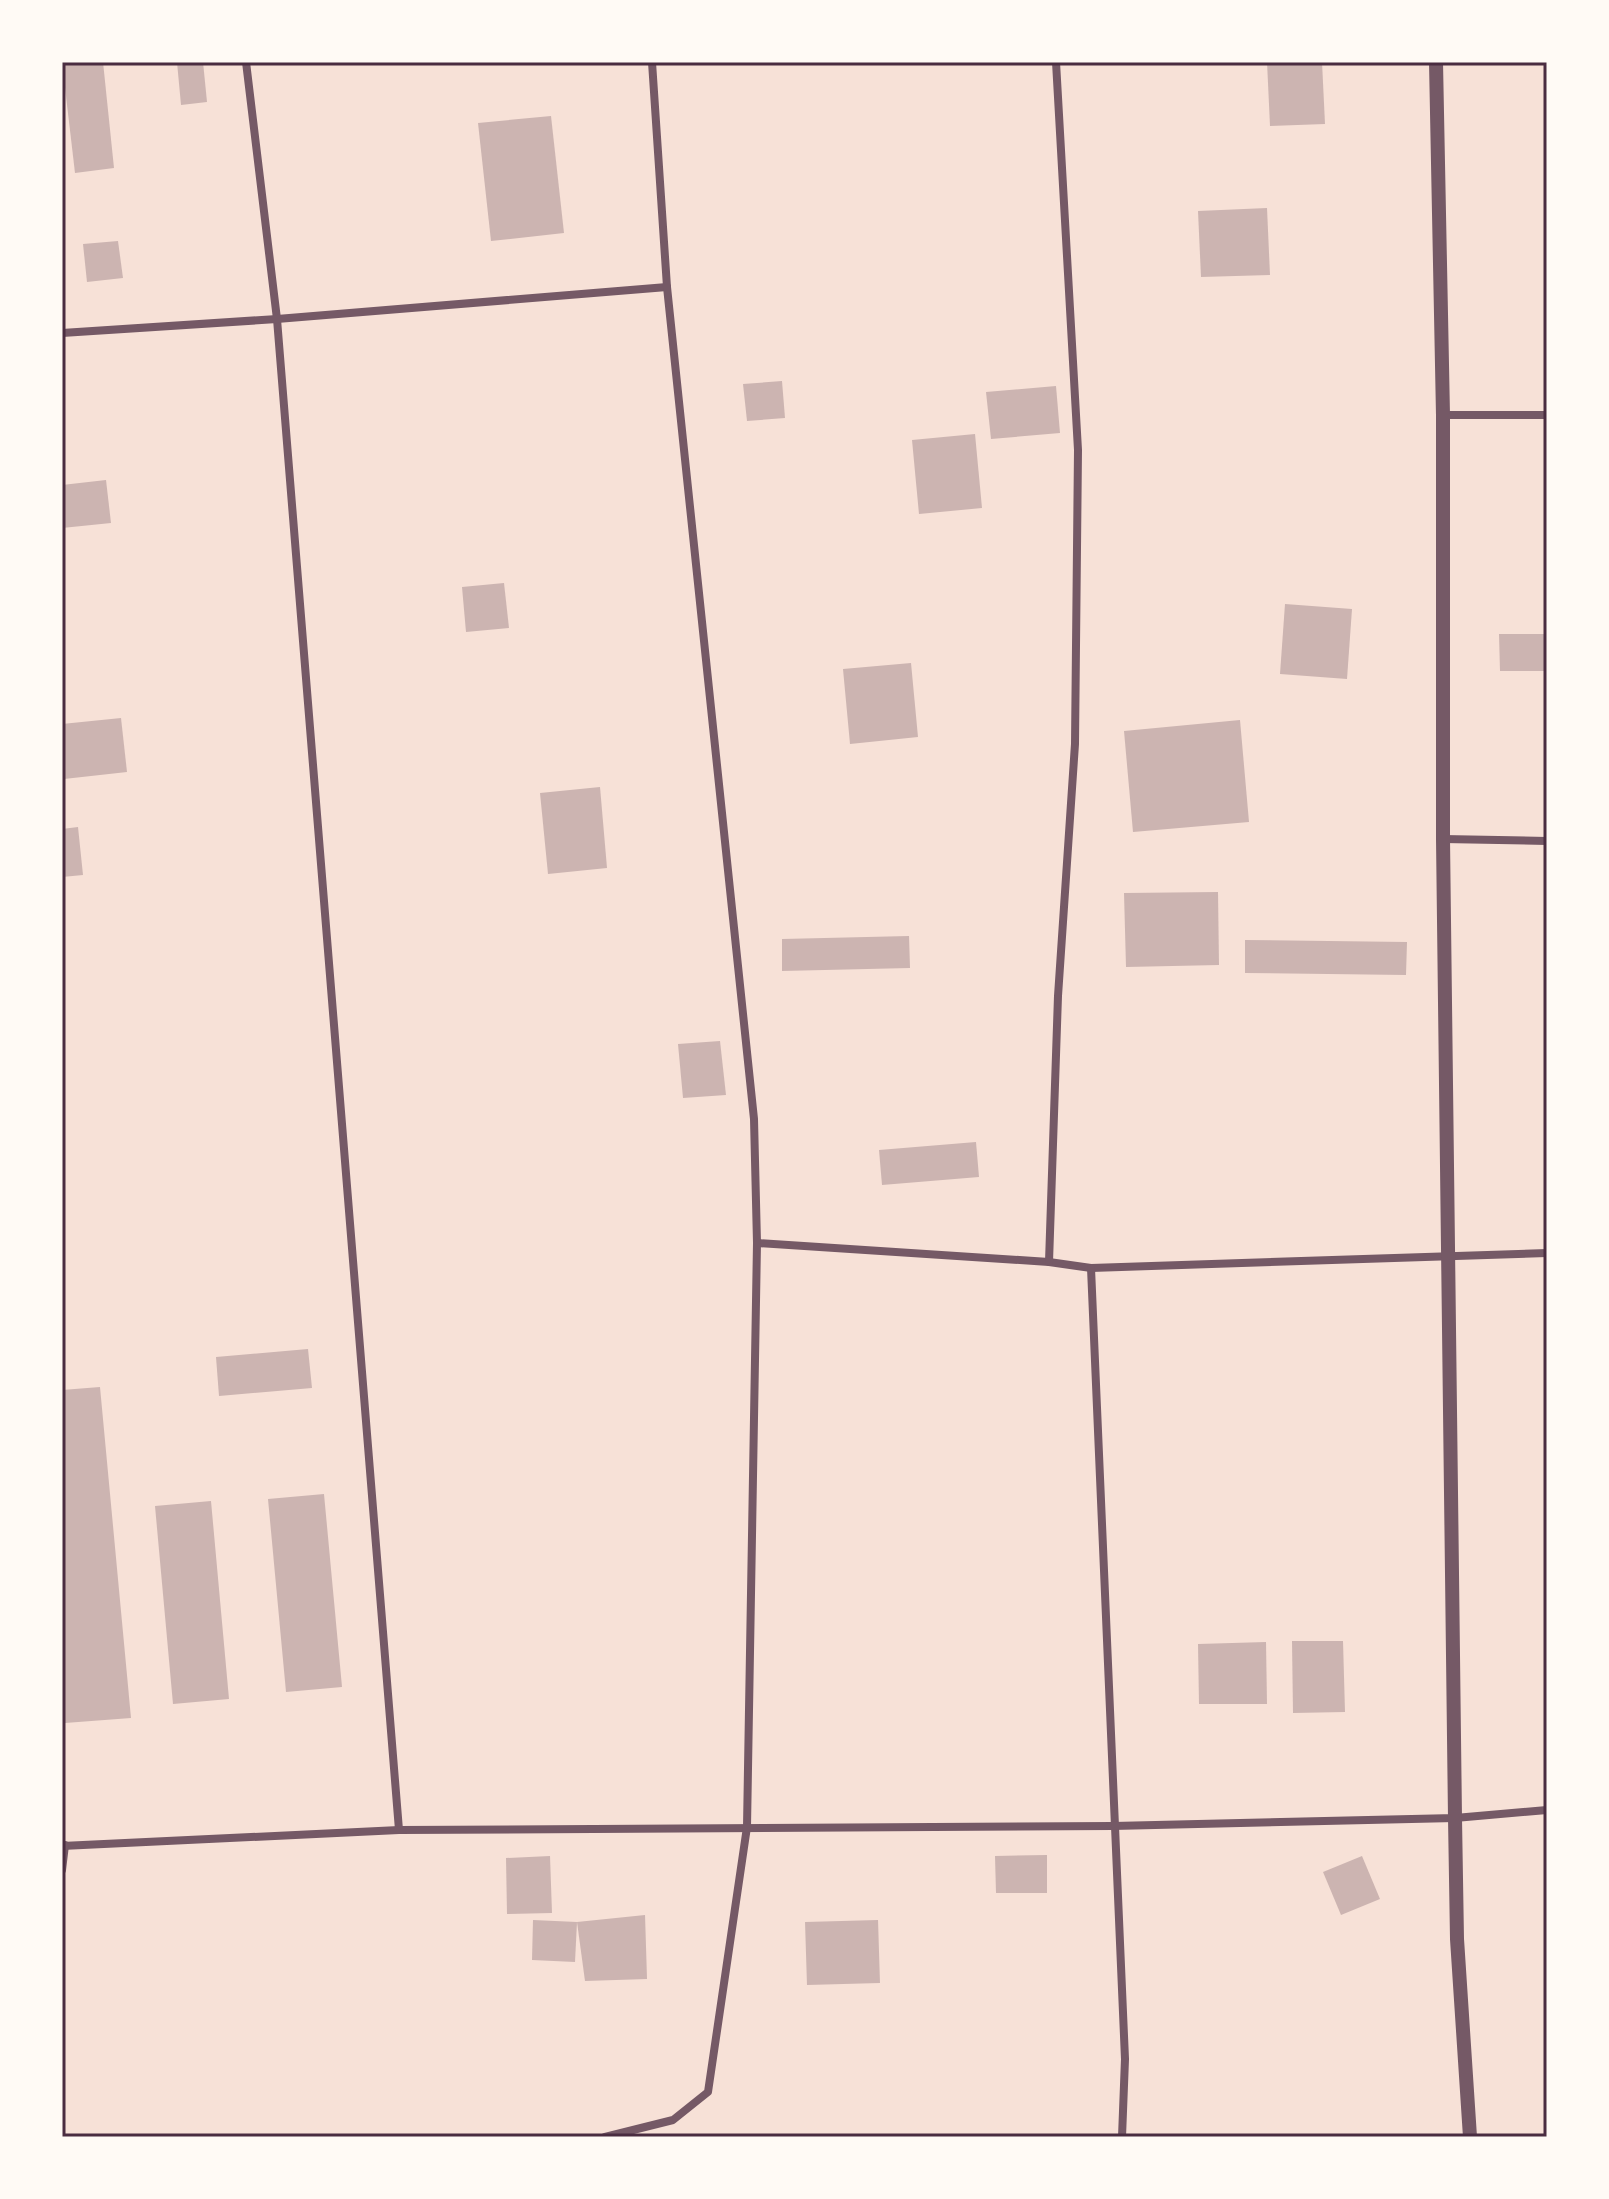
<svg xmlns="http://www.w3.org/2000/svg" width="1609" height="2199" viewBox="0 0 1609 2199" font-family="Arial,sans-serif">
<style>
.building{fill:#ccb4b1}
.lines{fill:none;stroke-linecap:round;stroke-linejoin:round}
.minor{stroke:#755966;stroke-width:8}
.tertiary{stroke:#755966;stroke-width:14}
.neatline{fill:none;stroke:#4a2c40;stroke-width:3}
</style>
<rect width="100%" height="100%" fill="#f7e1d7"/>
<g class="building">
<path d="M62,62H103L114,168L75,173Z"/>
<path d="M177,62H203L207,102L181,105Z"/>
<path d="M1267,62H1322L1325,124L1270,126Z"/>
<path d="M551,116L564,233L491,241L478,123Z"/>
<path d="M1267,208L1270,275L1201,277L1198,211Z"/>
<path d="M118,241L123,278L87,282L83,244Z"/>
<path d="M782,381L785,418L747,421L743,384Z"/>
<path d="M1056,386L1060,433L991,439L986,392Z"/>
<path d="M975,434L982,508L919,514L912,440Z"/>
<path d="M106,480L111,523L62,528V485Z"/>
<path d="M504,583L509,628L466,632L462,587Z"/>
<path d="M1285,604L1352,609L1347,679L1280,674Z"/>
<path d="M1499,634H1547V671H1500Z"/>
<path d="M911,663L918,737L850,744L843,669Z"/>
<path d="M121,718L127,772L64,779L62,724Z"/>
<path d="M1240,720L1249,822L1133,832L1124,731Z"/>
<path d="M600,787L607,868L548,874L540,793Z"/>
<path d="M78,827L83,875L62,877V829Z"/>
<path d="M1218,892L1219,965L1126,967L1124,893Z"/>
<path d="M909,936L910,968L782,971V939Z"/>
<path d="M1245,940L1407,942L1406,975L1245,973Z"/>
<path d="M720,1041L726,1095L683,1098L678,1044Z"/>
<path d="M976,1142L979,1177L882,1185L879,1150Z"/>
<path d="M308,1349L312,1388L219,1396L216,1357Z"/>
<path d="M100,1387L131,1718L65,1723L62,1687V1390Z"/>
<path d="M324,1494L342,1687L286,1692L268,1499Z"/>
<path d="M211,1501L229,1699L173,1704L155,1506Z"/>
<path d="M1292,1641H1343L1345,1712L1293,1713Z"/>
<path d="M1266,1642L1267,1704H1199L1198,1644Z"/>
<path d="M1047,1855V1893H996L995,1856Z"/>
<path d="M550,1856L552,1913L507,1914L506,1858Z"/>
<path d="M1362,1856L1380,1899L1341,1915L1323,1872Z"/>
<path d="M645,1915L647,1979L585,1981L577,1922Z"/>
<path d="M533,1920L577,1922L575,1962L532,1960Z"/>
<path d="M878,1920L880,1983L807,1985L805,1922Z"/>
</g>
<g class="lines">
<g class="minor">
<path d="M246,62L277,319L399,1830"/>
<path d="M62,333L277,319L667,287"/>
<path d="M1443,415H1547"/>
<path d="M1443,839L1547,841"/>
<path d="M757,1243L1049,1262L1091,1268L1547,1253"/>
<path d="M1049,1262L1058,996L1075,744L1078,450L1056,62"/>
<path d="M1091,1268L1125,2059L1122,2137"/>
<path d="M62,1846L399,1830L1113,1826L1455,1818L1547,1810"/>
<path d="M62,1870L65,1845"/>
<path d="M605,2137L673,2120L708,2092L747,1827L757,1243L754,1119L667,287L652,62"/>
</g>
<path class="tertiary" d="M1436,62L1443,415V839L1455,1818L1457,1939L1470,2137"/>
</g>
<rect width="1609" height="2199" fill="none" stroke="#fffaf5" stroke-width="128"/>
<rect x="64" y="64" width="1481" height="2071" class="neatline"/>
</svg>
